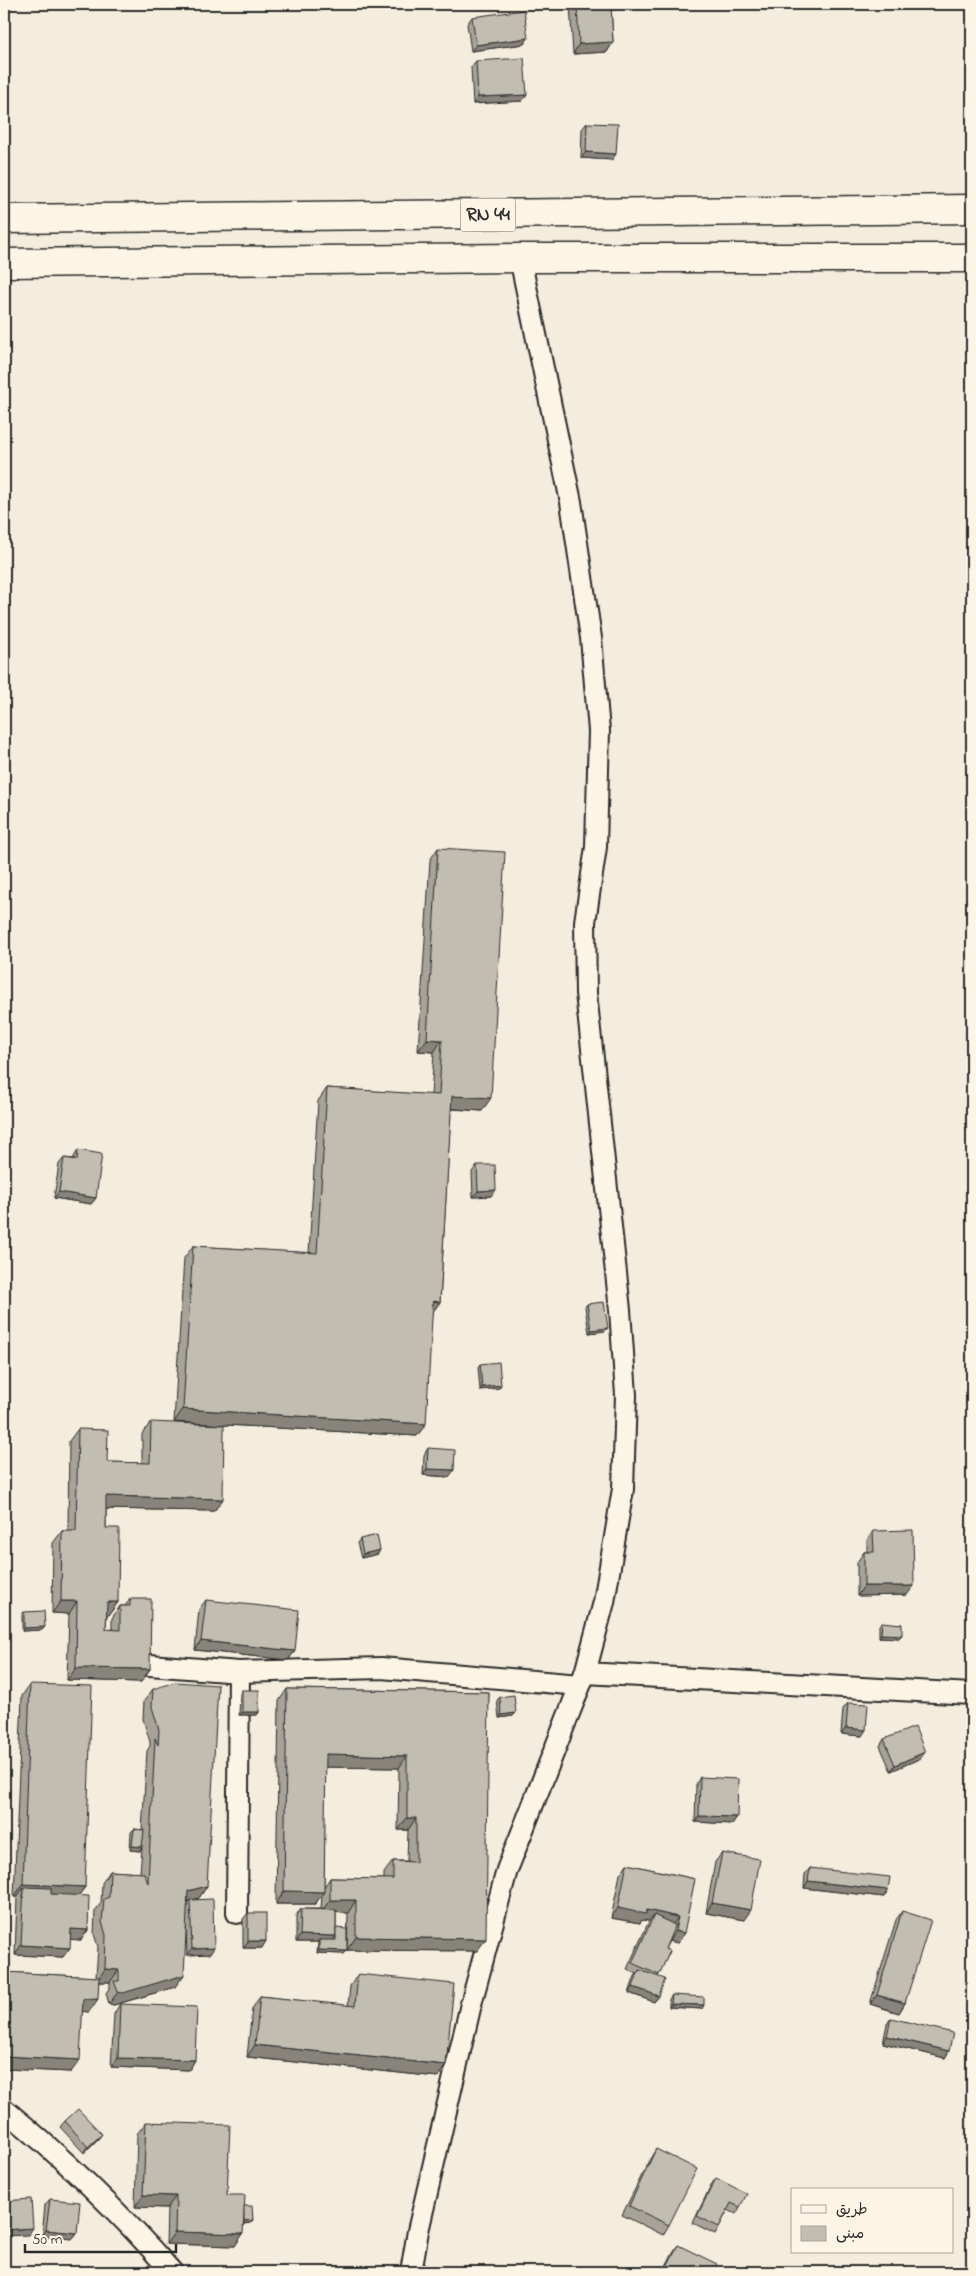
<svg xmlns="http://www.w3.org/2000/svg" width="976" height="2276" viewBox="0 0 976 2276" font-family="'Indie Flower','Playpen Sans Arabic',sans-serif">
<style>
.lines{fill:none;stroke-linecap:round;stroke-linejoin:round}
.minor-casing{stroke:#2b2b2b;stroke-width:24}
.highway-casing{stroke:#2b2b2b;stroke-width:31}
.minor{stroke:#fcf5e5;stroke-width:20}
.highway{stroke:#fcf5e5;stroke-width:28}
.wall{fill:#a7a398;stroke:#2b2b2b;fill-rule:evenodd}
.shaded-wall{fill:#88847c;stroke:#2b2b2b}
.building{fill:#c2bdb1;stroke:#2b2b2b}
.labels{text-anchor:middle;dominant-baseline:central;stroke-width:4.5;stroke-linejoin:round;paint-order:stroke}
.shield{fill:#fcf5e5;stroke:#6a6863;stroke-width:1}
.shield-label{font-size:19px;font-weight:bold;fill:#2b2b2b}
</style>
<rect width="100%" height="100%" fill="#f4edde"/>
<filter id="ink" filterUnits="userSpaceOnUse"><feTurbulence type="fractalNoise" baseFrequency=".02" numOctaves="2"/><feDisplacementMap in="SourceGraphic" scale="10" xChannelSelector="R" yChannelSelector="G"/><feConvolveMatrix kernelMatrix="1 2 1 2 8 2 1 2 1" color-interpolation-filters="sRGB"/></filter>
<g filter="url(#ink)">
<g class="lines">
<g class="minor-casing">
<g id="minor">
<path d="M520,258L571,502L591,638L599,731L596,847L585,922L586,993L620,1310L626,1395L623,1489L604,1602L585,1673L972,1694"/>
<path d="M124,1663L239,1672L381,1668L580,1685"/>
<path d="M237,1913L239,1672"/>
<path d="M4,2109C65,2159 120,2213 172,2272"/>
<path d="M411,2272L418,2231L471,2004L507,1870L585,1673"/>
</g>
</g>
<g class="highway-casing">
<g id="highway">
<path d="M4,219L972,209"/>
<path d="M4,263L520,258H972"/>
</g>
</g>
<use href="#minor" class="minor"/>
<use href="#highway" class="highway"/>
</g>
<g class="wall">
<path d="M570,4H611L613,42L607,52L573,54Z"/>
<path d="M472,17L528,38L524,44L471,51L467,24Z"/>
<path d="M476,61L527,95L522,101L473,104L471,67Z"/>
<path d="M587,123L612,160L581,158L582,129Z"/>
<path d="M438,848L482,1111L451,1109L440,1302L432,1313L417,1436L174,1422L184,1258L193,1246L309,1253L318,1101L327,1088L431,1095L434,1052L418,1051L430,860Z"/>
<path d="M78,1150L96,1198L91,1204L54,1198L59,1164L64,1158L74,1159V1157Z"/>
<path d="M477,1165L491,1196L473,1197L472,1172Z"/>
<path d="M587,1304L605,1331L589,1333L585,1307Z"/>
<path d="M480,1364L499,1388L480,1390L478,1367Z"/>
<path d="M151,1422L223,1499L214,1511L106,1509V1528L118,1602L109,1615L107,1614L106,1629L112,1630V1618L120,1606H125L130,1599L150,1669L141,1682L67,1680L69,1614L52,1613L53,1543L62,1531H68L69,1441L78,1429L107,1462L142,1463V1434Z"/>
<path d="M428,1448L449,1477L423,1475L424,1455Z"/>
<path d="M873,1531L907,1595L857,1596V1562L864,1552H867V1540Z"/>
<path d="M360,1539L378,1554L361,1558L357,1543Z"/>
<path d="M206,1600L295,1651L288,1660L195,1650L199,1609Z"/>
<path d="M24,1612L45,1627L42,1630L22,1631V1615Z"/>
<path d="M882,1622L899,1638L879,1637V1625Z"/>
<path d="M30,1684L85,1887L79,1895L88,1930L81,1940L70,1939L63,1957L15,1955L17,1897H14L22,1696Z"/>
<path d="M153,1689L207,1886L199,1898L192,1900L210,1954L187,1955L186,1926L175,1987L114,2005L109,2004L106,1993L110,1987V1982H99L89,2012L82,2011L71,2072L4,2069V1972L96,1977L98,1947L94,1934L95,1911L101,1903L102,1883L110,1871L140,1873L142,1848L140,1851L130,1850L131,1832L134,1829L142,1830L147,1751L150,1746V1742L143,1719L144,1701Z"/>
<path d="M287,1689L489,1692L477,1951L347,1950L348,1913L336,1912V1928L347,1951L344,1954L317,1953L318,1942H296V1915L301,1909H321L322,1895L315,1904H276L279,1701ZM325,1767L399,1768L398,1830H408L407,1861H393L384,1873V1879L330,1878L324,1887Z"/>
<path d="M242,1690L259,1712L257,1715H239L240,1693Z"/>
<path d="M500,1697L516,1713L513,1716L499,1718L497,1700Z"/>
<path d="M848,1703L862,1736L841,1734L843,1709Z"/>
<path d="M884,1739L925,1752L921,1758L891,1771L880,1746Z"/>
<path d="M700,1777L737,1817L732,1824L695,1822L696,1784Z"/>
<path d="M722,1853L744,1920L706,1913L715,1862Z"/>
<path d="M627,1864L695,1879L678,1943L669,1941L665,1949L670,1951L658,1976L659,1996L654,2002L629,1993L635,1976L637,1974L627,1969L649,1921L642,1920L640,1923L611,1918L620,1874Z"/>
<path d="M810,1868L888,1890L884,1897L804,1888L805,1874Z"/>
<path d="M902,1911L905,2003L899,2013L870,2004L896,1920Z"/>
<path d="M248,1913L262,1948H243V1919Z"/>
<path d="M358,1974L446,2065L438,2077L247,2057L252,2009L260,1996L348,2006L350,1986Z"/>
<path d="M672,1995L702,2009L669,2007V1999Z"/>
<path d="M120,2004L195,2060L189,2070L111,2067L114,2014Z"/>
<path d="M891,2018L949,2051L945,2058L883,2043L887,2024Z"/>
<path d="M65,2121L102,2134L97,2140L84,2153L60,2127Z"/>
<path d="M146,2122L227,2195L244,2206L253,2220L250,2223L244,2224L235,2246L166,2244L167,2208L135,2207L137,2134Z"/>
<path d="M656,2149L669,2225L663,2235L622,2215L650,2159Z"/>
<path d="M716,2178L740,2207L736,2214L728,2210L719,2227L715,2234L693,2223L711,2185Z"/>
<path d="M50,2199L77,2233L72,2239L42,2236L45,2205Z"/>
<path d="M678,2245L713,2272H663L673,2252Z"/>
</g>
<g class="shaded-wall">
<path d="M528,38L524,44L471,51L476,45Z"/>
<path d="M613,42L607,52L573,54L579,44Z"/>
<path d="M527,95L522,101L473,104L478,97Z"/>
<path d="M586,152L616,154L612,160L581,158Z"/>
<path d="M427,1039L442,1040L434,1052L418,1051Z"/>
<path d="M452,1096L491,1098L482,1111L443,1108Z"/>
<path d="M496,1190L491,1196L473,1197L478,1191Z"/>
<path d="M59,1192L96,1198L91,1204L54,1198Z"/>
<path d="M433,1301L440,1302L431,1314Z"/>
<path d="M608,1328L605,1331L589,1333L591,1330Z"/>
<path d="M501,1385L499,1388L480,1390L482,1387Z"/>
<path d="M183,1409L426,1424L417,1436L174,1422Z"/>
<path d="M427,1469L454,1470L449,1477L423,1475Z"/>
<path d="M106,1496L223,1499L214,1511L98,1509Z"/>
<path d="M380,1550L378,1554L361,1558L363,1554Z"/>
<path d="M864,1586H914L907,1595L857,1596Z"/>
<path d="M61,1601H77L69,1614L52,1613Z"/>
<path d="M107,1602H118L109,1615L98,1614Z"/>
<path d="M45,1627L42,1630L22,1631L24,1628Z"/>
<path d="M881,1634L902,1635L899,1638L879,1637Z"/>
<path d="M201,1641L295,1651L288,1660L195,1650Z"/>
<path d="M76,1668L150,1669L141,1682L67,1680Z"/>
<path d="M242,1712H259L257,1715H239Z"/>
<path d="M516,1713L513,1716L499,1718L501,1715Z"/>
<path d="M846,1728L866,1730L862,1736L841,1734Z"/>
<path d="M925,1752L921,1758L891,1771L895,1765Z"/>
<path d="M326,1754L407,1756L399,1768L317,1767Z"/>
<path d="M699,1816L737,1817L732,1824L695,1822Z"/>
<path d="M407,1818H416L408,1830H398Z"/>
<path d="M132,1846L142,1847L140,1851L130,1850Z"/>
<path d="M808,1881L888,1890L884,1897L804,1888Z"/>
<path d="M23,1884L85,1887L76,1899L23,1897L24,1887L17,1897H14Z"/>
<path d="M207,1886L199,1898L179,1904L188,1891Z"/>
<path d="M284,1891L324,1892L315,1904H276Z"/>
<path d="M330,1900H356L348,1913L321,1912Z"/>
<path d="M712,1903L751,1910L744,1920L706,1913Z"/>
<path d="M618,1908L647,1910L678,1917L672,1926L654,1915L649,1921L642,1920L640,1923L611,1918Z"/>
<path d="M71,1929L88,1930L81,1940L64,1939Z"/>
<path d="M675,1931L684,1933L678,1943L669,1941Z"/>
<path d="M300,1935L336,1936L332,1942L319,1940L318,1942H296Z"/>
<path d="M356,1937L486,1939L477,1951L347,1950Z"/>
<path d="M248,1941H266L262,1948H243Z"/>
<path d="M21,1945L70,1948L63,1957L15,1955Z"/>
<path d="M214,1948L210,1954L187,1955L192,1949Z"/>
<path d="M319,1950L347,1951L344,1954L317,1953Z"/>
<path d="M105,1969L119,1970L110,1982H96Z"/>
<path d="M184,1975L175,1987L114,2005L109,2004L118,1992Z"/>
<path d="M633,1987L659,1996L654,2002L629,1993Z"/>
<path d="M877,1995L905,2003L899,2013L870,2004Z"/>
<path d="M83,1999H98L89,2012L75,2011Z"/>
<path d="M671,2004L704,2005L702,2009L669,2007Z"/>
<path d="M887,2036L949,2051L945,2058L883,2043Z"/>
<path d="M255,2045L446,2065L438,2077L247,2057Z"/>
<path d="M4,2056L80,2060L71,2072L4,2069Z"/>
<path d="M118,2058L195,2060L189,2070L111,2067Z"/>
<path d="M102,2134L97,2140L84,2153L88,2147Z"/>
<path d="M143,2195L176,2196L167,2208L135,2207Z"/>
<path d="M253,2220L250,2223L237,2224L239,2221Z"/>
<path d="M33,2228L28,2235L4,2236V2230Z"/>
<path d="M46,2230L77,2233L72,2239L42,2236Z"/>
<path d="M175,2232L243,2234L235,2246L166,2244Z"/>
</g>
<g class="building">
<path d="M577,4H611L613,42L579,44Z"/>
<path d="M524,10L528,38L476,45L472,17Z"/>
<path d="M524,58L527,95L478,97L476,61Z"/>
<path d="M587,123L618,124L616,154L586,152Z"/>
<path d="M438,848L505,852L491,1098L452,1096L440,1302L433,1301L426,1424L183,1409L193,1246L317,1253L327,1088L439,1095L442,1040L427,1039Z"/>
<path d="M78,1150L102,1154L96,1198L59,1192L64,1158L77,1160Z"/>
<path d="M477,1165H495L496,1190L478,1191Z"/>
<path d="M604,1302L608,1328L591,1330L587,1304Z"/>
<path d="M499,1362L501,1385L482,1387L480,1364Z"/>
<path d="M151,1422L224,1425L223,1499L106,1496V1528H119L118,1602H107L106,1629L120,1630V1606H130V1599H151L150,1669L76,1668L77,1601H61L62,1531H76L78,1429L108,1430L107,1462L150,1463Z"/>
<path d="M428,1448L455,1450L454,1470L427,1469Z"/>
<path d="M913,1530L914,1586H864V1552H874L873,1531Z"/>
<path d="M377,1535L380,1550L363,1554L360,1539Z"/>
<path d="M206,1600L299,1610L295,1651L201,1641Z"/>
<path d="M44,1611L45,1627L24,1628V1612Z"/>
<path d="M882,1622L902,1624V1635L881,1634Z"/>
<path d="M175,1682L218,1685L207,1886L188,1891L184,1975L123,1993L118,1992L114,1981H119V1970L105,1969L106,1935L102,1922L104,1899L109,1897L110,1871L144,1873L148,1883L155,1738L158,1745L159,1730L152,1707L153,1689Z"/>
<path d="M30,1684L92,1686L85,1887L23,1884Z"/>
<path d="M287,1689L489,1692L486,1939L356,1937V1900H330V1878L393,1879V1861L416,1862V1818H407V1756L326,1754L324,1892L284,1891Z"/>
<rect x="242" y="1690" width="17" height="22"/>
<path d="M514,1695L516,1713L501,1715L500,1697Z"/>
<path d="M848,1703L868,1704L866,1730L846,1728Z"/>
<path d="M915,1727L925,1752L895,1765L884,1739Z"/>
<path d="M700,1777L738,1779L737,1817L699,1816Z"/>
<path d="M134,1829L144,1830L142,1847L132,1846Z"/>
<path d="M722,1853L760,1859L751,1910L712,1903Z"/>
<path d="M627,1864L695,1879L684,1933L675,1931L678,1917L647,1910L646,1914L618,1908Z"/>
<path d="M810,1868L890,1877L888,1890L808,1881Z"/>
<path d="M24,1887L51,1888V1894L89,1896L88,1930L71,1929L70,1948L21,1945Z"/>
<path d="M213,1899L214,1948L192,1949L190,1900Z"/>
<path d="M301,1909L336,1910V1936L300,1935Z"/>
<path d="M902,1911L931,1920L905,2003L877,1995Z"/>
<rect x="248" y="1913" width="18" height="28"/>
<path d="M654,1915L675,1925L665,1949L670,1951L659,1975L632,1963Z"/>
<path d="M336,1928L347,1929V1951L319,1950V1940H336Z"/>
<path d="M639,1970L665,1979L659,1996L633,1987Z"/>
<path d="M4,1972L99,1977L98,1999H83L80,2060L4,2056Z"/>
<path d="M358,1974L454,1984L446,2065L255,2045L260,1996L355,2006Z"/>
<path d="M672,1995L704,1997V2005L671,2004Z"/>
<path d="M120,2004L197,2007L195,2060L118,2058Z"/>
<path d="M891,2018L953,2033L949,2051L887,2036Z"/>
<path d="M78,2109L102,2134L88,2147L65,2121Z"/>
<path d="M146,2122L230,2125L227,2195H245L243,2234L175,2232L176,2196L143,2195Z"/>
<path d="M656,2149L697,2169L669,2225L629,2206Z"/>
<path d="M716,2178L747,2194L740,2207L731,2203L719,2227L697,2216Z"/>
<path d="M31,2199L33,2228L4,2230V2201Z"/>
<path d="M50,2199L80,2202L77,2233L46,2230Z"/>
<path d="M244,2206H252L253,2220L244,2221Z"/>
<path d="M678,2245L717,2264L713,2272H664Z"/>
</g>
</g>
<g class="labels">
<rect class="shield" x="460.5" y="198.5" width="55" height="33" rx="4"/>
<g class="shield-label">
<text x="488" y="215">RN 44</text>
</g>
</g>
<rect width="976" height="2276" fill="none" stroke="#fcf5e5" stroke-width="20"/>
<rect x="10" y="10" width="956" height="2256" fill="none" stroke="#2b2b2b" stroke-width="2" filter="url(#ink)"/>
<rect x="791" y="2188" width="162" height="65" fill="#fcf5e5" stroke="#a8a49b"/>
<rect x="801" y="2205" width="25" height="8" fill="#fcf5e5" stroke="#a8a49b"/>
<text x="836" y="2214" font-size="15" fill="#2b2b2b">طريق</text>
<rect x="801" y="2226" width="25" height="15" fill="#c2bdb1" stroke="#a8a49b"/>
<text x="836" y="2238" font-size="15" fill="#2b2b2b">مبنى</text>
<path d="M25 2244v8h151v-8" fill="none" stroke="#2b2b2b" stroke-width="2.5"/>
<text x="32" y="2244" font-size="15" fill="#2b2b2b" stroke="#fcf5e5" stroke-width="4" paint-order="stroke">50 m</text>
</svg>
